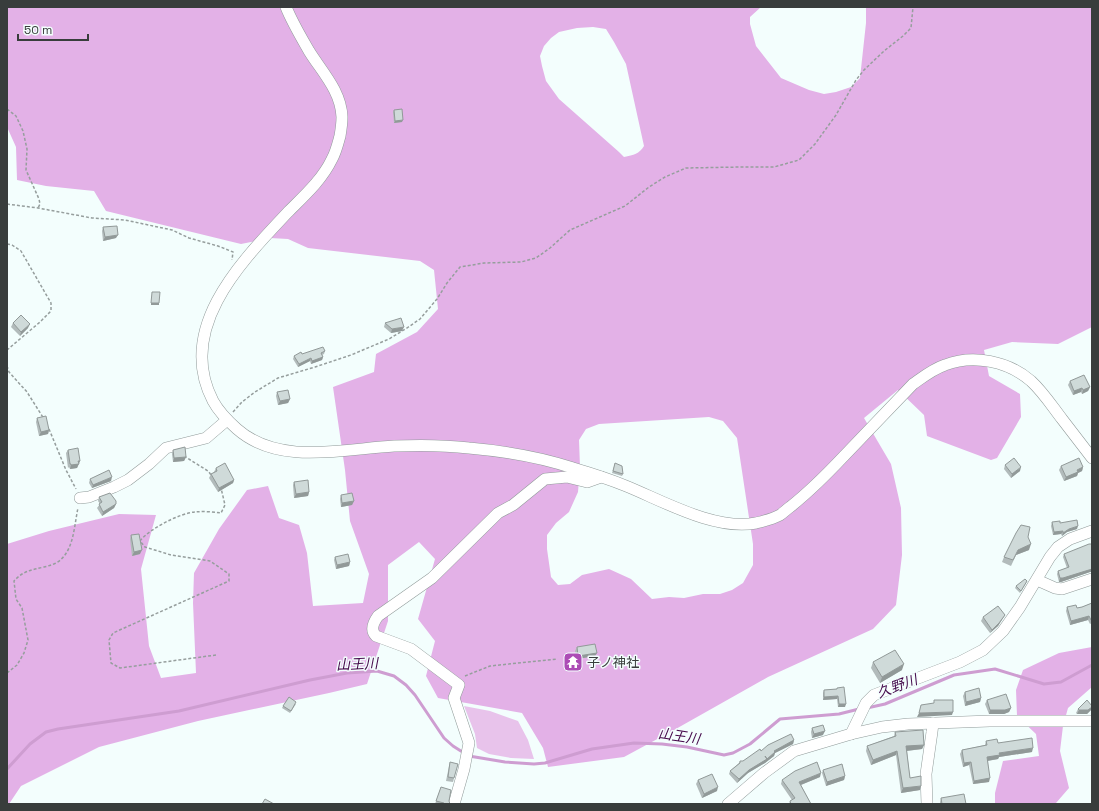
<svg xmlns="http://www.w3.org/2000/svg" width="1099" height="811" viewBox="0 0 1099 811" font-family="'Space Grotesk','Noto Sans JP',sans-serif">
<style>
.green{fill:#e8c3eb}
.forest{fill:#e3b1e7;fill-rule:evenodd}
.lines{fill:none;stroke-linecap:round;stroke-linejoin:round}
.stream{stroke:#ce9dd1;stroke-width:3}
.minor-casing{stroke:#919b9a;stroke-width:12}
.path{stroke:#969e9d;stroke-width:1.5;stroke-dasharray:3 2;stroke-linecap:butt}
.minor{stroke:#fff;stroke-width:11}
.wall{fill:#b2bbbb}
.shaded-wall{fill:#919998}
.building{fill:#cfdad9;stroke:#919998}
.labels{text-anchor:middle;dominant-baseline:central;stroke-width:3;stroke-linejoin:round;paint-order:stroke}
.poi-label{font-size:13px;fill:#383d3c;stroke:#f3fefd;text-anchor:start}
.water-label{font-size:14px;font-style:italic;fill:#44084a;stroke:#f3fefd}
</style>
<rect width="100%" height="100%" fill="#f3fefd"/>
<path class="green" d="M464,706L490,711L518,721L528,740L534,759L511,758L489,754L477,748L475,734Z"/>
<g class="forest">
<path d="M7,7H761L750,17V24L756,46L781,78L809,90L824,94L836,92L851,87L860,78L866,23V7H1092V327L1058,344L1012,342L984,350L989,376L1020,394L1021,417L997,458L991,460L927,436L924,415L898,390L864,418L891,464L901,508L902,555L896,605L873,629L768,677L674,730L624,757L548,767L543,748L522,713L438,698L426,676L435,641L418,619L435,559L419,542L388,565V621L367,684L329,693L198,721L99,747L21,786L9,804H7V544L49,531L119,514L156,515L141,569L149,646L161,678L196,673L193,603L194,573L219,529L247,490L268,486L279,518L299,525L307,553L313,606L363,603L369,574L350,521L345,470L333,387L374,372L376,354L417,332L438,309L434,270L420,261L308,248L288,239L270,238L241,244L106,211L94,191L46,186L17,180L16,147L7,127ZM593,27L606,29L614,42L626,64L644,146C639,154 634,155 624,157L619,152L559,99L546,81L542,66L540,56L544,46L551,38L559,32L577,28ZM709,417L723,421L737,438L753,544V565L743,583L732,590L720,594H703L684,598L669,597L652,599L631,579L609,569L582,575L570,584L558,585L551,577L547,549V535L556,523L569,512L578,492L580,467L579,440L586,429L599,424Z"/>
<path d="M1092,647V687L1068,708L1063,726L1060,751L1069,788L1056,803L1055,804H995V793L1003,761L1039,756L1036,734L1017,716L1016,690L1023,670L1059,653Z"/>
</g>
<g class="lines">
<g class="stream">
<path d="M867,708L885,704L954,675L995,669L1044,684L1061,682L1092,665"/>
<path d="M469,756L505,762L534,764L545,763L592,749L634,743L662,744L687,747L724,755L733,753L750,744L780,719L839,714L859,709"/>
<path d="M7,769L30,744L46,732L58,729L179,711L310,680L347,673L377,671L394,676L406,685L415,695L444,738L453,746L464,753"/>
</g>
<g class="minor-casing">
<g id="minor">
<path d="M286,7C292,22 301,37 309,51C322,72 341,91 342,117C342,123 341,130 340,136C338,143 336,152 332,159C322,180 304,196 288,212C242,261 175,328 213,401C219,412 228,421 237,429C279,466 343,449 394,446C418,445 444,445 469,448C503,451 540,457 573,468C590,473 609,479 626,486C663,501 715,531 756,523C764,521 773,519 780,515C783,513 786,510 790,507C809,492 827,474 844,456C867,432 890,408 913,384C923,377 933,369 945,365C973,354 1008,361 1031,381C1043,392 1052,406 1062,419C1072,432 1082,445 1092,458"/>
<path d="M80,498L89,497L114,487L128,480L149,464L166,448L206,438L227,420"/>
<path d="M1037,580L1055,588L1062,589L1092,579"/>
<path d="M851,734L866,703L874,695L960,662L983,650L1003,631L1020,607L1050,557L1058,547L1070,539L1092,531"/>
<path d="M454,804L464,769L469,743L454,698L459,685L411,649L376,636C370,630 373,623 378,616L432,578L498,513L513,505L545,479L567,477L587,482L601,477"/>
<path d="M728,804L764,773L794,751L851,734L882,727L908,724L990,721H1092"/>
<path d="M927,804L926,774L932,732L933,723"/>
</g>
</g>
<g class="path">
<path d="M7,109L16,116L23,131L27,149L26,170L39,199L40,204L38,208"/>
<path d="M7,204L38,208L92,218L125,220L172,230L189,238L218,246L233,252L232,260"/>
<path d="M7,244L12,245L21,251L51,303V311L40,322L7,350"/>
<path d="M7,366L9,372L27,392L44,419"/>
<path d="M233,412L242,402L255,392L278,378L315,367L351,355L389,339L407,328L420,319L437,299L447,283L460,267L484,263L521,262L536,258L550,248L570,230L625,206L649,187L665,177L686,168L741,167H774L799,160L815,144L836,115L856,80L864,70L884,51L903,36L911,28L913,7"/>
<path d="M49,429L66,470L76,489"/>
<path d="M184,456L208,471L212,476"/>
<path d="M216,655L120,668L111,663L109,640L113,633L229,581V574L210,561L171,555L145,547L140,541C149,529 180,513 195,512C203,511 213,512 221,513L225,505L221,488"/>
<path d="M7,673L17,665L24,653L28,640L22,608L16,599L14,581C23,571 31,570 44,567C48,566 52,565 56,563C74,553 74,526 78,508"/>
<path d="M465,676L490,666L557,659"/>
</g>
<use href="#minor" class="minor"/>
</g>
<g class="wall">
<path d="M394,110L402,122L394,123L393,112Z"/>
<path d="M103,227L116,238L103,241L102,231Z"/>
<path d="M13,323L28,328L20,336L11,327Z"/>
<path d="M385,323L402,331L391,333L384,327Z"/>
<path d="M325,351L324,354L322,355L323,357L322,360L311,364L310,361L298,367L293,359L294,356Z"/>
<path d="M1070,381L1090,387L1088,391L1082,394L1081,392L1073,395L1068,385Z"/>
<path d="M277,392L290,399L288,403L278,405L276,396Z"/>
<path d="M37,418L49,430L48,434L39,436L36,422Z"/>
<path d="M68,450L80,461L77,468L70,469L69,467L68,468L66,453Z"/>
<path d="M173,450L186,457L184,461L173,462L172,454Z"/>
<path d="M615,463L623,474L622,476L612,473Z"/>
<path d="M1005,465L1020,471L1011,478L1004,469Z"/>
<path d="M1061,466L1083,467L1082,471L1078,473L1077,476L1064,481L1059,470Z"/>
<path d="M216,468L234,480L233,483L218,492L209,478L211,474L214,472Z"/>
<path d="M90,479L111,481L92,488L89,483Z"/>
<path d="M294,482L309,492L308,496L294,498L293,485Z"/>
<path d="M341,495L354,501L352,505L341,507L340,499Z"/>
<path d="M99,497L116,504L114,508L102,516L97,508L100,504L98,501Z"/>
<path d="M1052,522L1060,523L1077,529L1067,532L1062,536L1061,534L1053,535L1051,526Z"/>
<path d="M131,535L140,554L132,556L130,539Z"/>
<path d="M1028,537L1029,550L1016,555L1011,566L1002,562L1004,557Z"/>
<path d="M1064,554L1090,572L1061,582H1059L1057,574L1058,571L1067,568L1063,557Z"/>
<path d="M335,557L350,562L349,566L336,569L334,560Z"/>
<path d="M1027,581L1026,583L1020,593L1015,588L1016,586Z"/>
<path d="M1092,603V623L1090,624L1088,620L1070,625L1066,611L1067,607L1077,608L1082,607Z"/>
<path d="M1005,615L1003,618L998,626L990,633L981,621L983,617Z"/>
<path d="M577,647L597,653L595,656L577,659L575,651Z"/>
<path d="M873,662L902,670L880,683L871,668Z"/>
<path d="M837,688L845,707H838L837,699L823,700V693L824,690L837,689Z"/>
<path d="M965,692L981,698L980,702L965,706L963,696Z"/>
<path d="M987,700L1011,708L1009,712L1004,714H989L985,704Z"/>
<path d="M296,704L290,713L282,708L283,706Z"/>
<path d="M1078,709L1091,710L1087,714H1077L1076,713Z"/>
<path d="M812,728L823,735L812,738L811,732Z"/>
<path d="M895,732L924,745L922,749L907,751L910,778L920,790L901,793L896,755L871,765L866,751L867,746L894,736Z"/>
<path d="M794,740L793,744L775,753L774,756L765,763L748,773L737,783L729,774L730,771L739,763L740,761H743L761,751Z"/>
<path d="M986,741L998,743L1032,752L999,757L998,759L988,761L989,782L973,784L969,765L963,767L960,754L962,750L985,745Z"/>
<path d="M450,762L454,778L453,782L446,781L449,766Z"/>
<path d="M823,770L845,776L844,780L826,786L822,773Z"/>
<path d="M820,777L801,785L811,804H789L790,801L792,800L781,784L782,780Z"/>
<path d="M698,780L717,791L702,798L696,784Z"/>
<path d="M441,787L449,801L450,804H435Z"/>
<path d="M941,798L966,804H940V802Z"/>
</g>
<g class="shaded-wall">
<path d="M403,120L402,122L394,123L395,121Z"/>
<path d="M118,235L116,238L103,241L105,237Z"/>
<rect x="151" y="303" width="8" height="2"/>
<path d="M30,324L28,328L20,336L21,332Z"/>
<path d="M404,327L402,331L391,333L392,329Z"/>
<path d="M323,357L322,360L311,364L312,361Z"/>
<path d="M311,358L310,361L298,367L299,364Z"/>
<path d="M1090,387L1088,391L1082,394L1083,390Z"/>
<path d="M1082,388L1081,392L1073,395L1074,391Z"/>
<path d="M290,399L288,403L278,405L280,401Z"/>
<path d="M49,430L48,434L39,436L41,432Z"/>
<path d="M186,457L184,461L173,462L174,458Z"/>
<path d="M78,461H80L77,468L70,469L71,465Z"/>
<path d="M1021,467L1020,471L1011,478L1012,474Z"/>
<path d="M1083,467L1082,471L1078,473L1077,476L1064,481L1066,477L1077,470Z"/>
<path d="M112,477L111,481L92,488L93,485Z"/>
<path d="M234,480L233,483L218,492L219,488Z"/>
<path d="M309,492L308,496L294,498L296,494Z"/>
<path d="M354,501L352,505L341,507L342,503Z"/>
<path d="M116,504L114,508L102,516L103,512Z"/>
<path d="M1078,526L1077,529L1067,532L1062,536L1063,533L1069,529Z"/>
<path d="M1063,531L1061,534L1053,535L1054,532Z"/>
<path d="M1031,544L1029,550L1016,555L1011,566L1018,550Z"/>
<path d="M142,550L140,554L132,556L134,552Z"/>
<path d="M350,562L349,566L336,569L337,565Z"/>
<path d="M1092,569V572H1090L1061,582H1059L1060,578Z"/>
<path d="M1005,615L1003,618L998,626L990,633L992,630Z"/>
<path d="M1089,616L1088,620L1070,625L1071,621Z"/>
<path d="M597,653L595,656L577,659L578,656Z"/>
<path d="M904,664L902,670L880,683L882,677Z"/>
<path d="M838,696L837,699L823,700L824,697Z"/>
<path d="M981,698L980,702L965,706L966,702Z"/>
<path d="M839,704H846L845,707H838Z"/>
<path d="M1092,707L1091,710L1087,714H1077L1079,710Z"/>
<path d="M1011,708L1009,712L1004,714H989L990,710Z"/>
<path d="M953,712L952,715L917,717L919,713Z"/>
<path d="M825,731L823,735L812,738L814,734Z"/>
<path d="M794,740L793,744L775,753L774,756L765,763L748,773L737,783L739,779L749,770L774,751Z"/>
<path d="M924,745L922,749L905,751L906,746Z"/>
<path d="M1033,748L1032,752L999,757L998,759L986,761L987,757L999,753Z"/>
<path d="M897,751L896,755L871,765L873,760Z"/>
<path d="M971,762L969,765L963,767L964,763Z"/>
<path d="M821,773L820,777L798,786L799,782Z"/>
<path d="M845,776L844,780L826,786L827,782Z"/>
<path d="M990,778L989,782L973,784L974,781Z"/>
<path d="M921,786L920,790L901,793L903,788Z"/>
<path d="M718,787L717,791L702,798L704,794Z"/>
</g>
<g class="building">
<path d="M402,109L403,120L395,121L394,110Z"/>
<path d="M117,226L118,235L105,237L103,227Z"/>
<path d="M152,292H160L159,303H151Z"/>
<path d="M21,315L30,324L21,332L13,323Z"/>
<path d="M401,318L404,327L392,329L385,323Z"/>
<path d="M323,347L325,351L321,353L323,357L312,361L311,358L299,364L294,356L301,352L302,354Z"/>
<path d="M1084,375L1090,387L1083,390L1082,388L1074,391L1070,381Z"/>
<path d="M288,390L290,399L280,401L277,392Z"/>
<path d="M46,416L49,430L41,432L37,418Z"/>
<path d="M185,447L186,457L174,458L173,450Z"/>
<path d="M78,448L80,461H78L79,464L71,465V464H70L68,450Z"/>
<path d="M1014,458L1021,467L1012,474L1005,465Z"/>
<path d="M1079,458L1083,467L1077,470L1078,472L1066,477L1061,466Z"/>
<path d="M225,463L234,480L219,488L211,474L217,471L216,468Z"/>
<path d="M615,463L622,466L623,474L613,471Z"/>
<path d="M109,470L112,477L93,485L90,479Z"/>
<path d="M308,480L309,492L296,494L294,482Z"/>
<path d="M110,493L116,501V504L103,512L99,504L102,502L99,497Z"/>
<path d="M352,493L354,501L342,503L341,495Z"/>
<path d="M1077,520L1078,526L1069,529L1063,533V531L1054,532L1052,522L1060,521V523Z"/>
<path d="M1021,525L1030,527L1028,537L1031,544L1018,550L1013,560L1004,557L1016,533Z"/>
<path d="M139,534L142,550L134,552L131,535Z"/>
<path d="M1089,544H1092V569L1063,578H1060L1058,571L1069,567L1064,554Z"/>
<path d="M348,554L350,562L337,565L335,557Z"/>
<path d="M1025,579L1027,581L1021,591L1016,586Z"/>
<path d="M1092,603V620H1091L1089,616L1071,621L1067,607L1076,605L1077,608L1082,607Z"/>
<path d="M998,606L1005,615L999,623L992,630L983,617Z"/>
<path d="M595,644L597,653L578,656L577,647Z"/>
<path d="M895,650L904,664L882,677L873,662Z"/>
<path d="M844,687L846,704H839L838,696L824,697V690L837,689V688Z"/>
<path d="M979,688L981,698L966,702L965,692Z"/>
<path d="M1006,694L1011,708L1005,710H990L987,700Z"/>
<path d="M289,697L296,702L291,711L283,706Z"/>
<path d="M934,700H953V712L919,713L921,705L934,703Z"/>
<path d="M1087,700L1092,706V707L1088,710H1079L1078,709Z"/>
<path d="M823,725L825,731L814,734L812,728Z"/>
<path d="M923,730L924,745L906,746L910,778L921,776V786L903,788L897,751L873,760L867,746L896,736L895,732Z"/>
<path d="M791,734L794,740L774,751L775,752L767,759L765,756L767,759L749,770L739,779L730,771L740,763V761H743L760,749L761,751L768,745Z"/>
<path d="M1032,738L1033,748L999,753L1000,755L987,757L990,778L974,781L971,762L964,763L962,750L987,745L986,741L997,739L998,743Z"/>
<path d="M450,762L458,764L454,778L448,777Z"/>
<path d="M817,762L821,773L799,782L811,804H791L790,801L795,798L782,780L795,771Z"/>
<path d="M842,764L845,776L827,782L823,770Z"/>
<path d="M712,774L718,787L704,794L698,780Z"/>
<path d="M441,787L451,790L449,801L450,804H444V803L436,801Z"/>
<path d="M964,794L966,804H942L941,798Z"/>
<path d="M265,799L274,804H262Z"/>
</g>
<defs>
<g id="temple-square" transform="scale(1)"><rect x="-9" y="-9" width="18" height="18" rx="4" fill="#ac4cb5" stroke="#f3fefd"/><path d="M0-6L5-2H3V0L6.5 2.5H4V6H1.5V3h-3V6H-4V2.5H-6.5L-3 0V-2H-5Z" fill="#fff"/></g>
</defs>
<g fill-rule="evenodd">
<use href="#temple-square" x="573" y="662"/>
</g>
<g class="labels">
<g class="poi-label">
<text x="587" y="662">子ノ神社</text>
</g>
<g class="water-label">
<text transform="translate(357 664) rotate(-3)">山王川</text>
<text transform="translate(897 686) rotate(-20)">久野川</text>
<text transform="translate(679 736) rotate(8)">山王川</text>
</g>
</g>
<rect width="1099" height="811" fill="none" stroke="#383d3c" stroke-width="16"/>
<path d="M18 34v6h70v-6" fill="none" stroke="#383d3c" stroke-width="2"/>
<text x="24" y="34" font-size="12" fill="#383d3c" stroke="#f3fefd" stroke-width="3" paint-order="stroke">50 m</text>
</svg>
